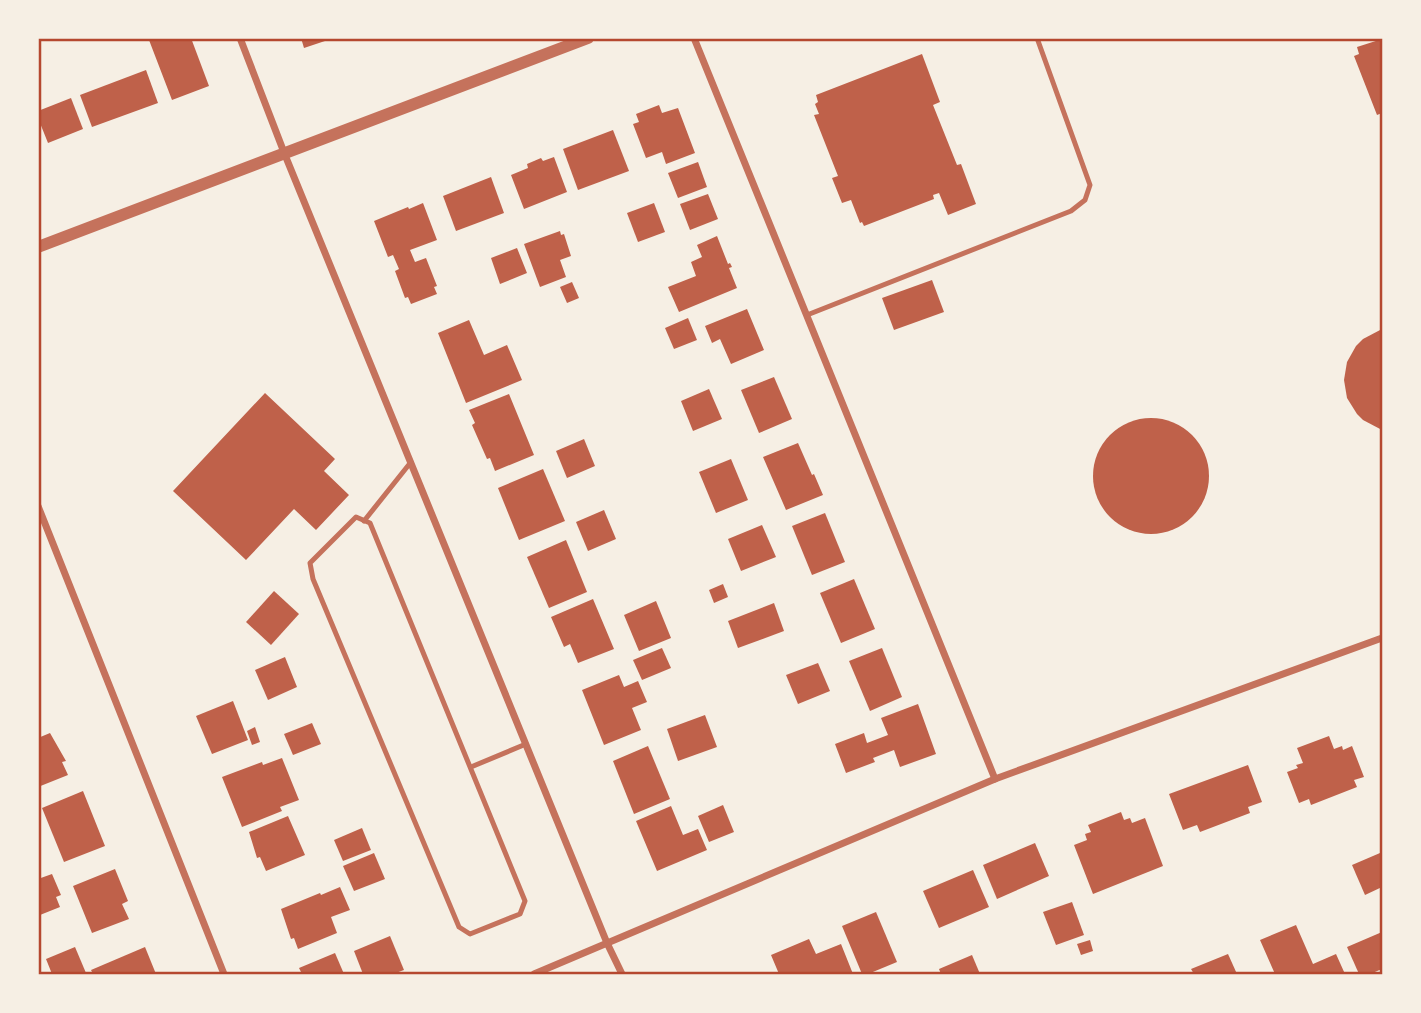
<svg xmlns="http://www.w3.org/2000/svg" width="1421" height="1013" viewBox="0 0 1421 1013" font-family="Literata,serif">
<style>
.building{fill:#bf614a}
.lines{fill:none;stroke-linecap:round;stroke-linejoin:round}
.service{stroke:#c5725c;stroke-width:5}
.minor{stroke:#c5725c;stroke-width:7}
.tertiary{stroke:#c5725c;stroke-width:12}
.neatline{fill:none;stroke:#b5482f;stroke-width:2.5}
</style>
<rect width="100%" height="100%" fill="#f6efe4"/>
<g class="building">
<path d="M144,38H191L209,86L172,100L149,40L145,41Z"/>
<path d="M301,38H331V39L304,48Z"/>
<path d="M1382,39V113L1377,115L1354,56L1359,54L1357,47Z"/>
<path d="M922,54L940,102L933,105L957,165L961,164L976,204L948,215L939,193L933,195L934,199L864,226L862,222L860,223L851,200L842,203L832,178L838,176L814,115L819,114L815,104L818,102L816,95Z"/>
<path d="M146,70L158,103L92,127L80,95Z"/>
<path d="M71,98L83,129L48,143L38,118V111Z"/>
<path d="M659,105L662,113L678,108L695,153L666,164L662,152L646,158L633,124L639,122L636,114Z"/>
<path d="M613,130L629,171L578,190L563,149Z"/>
<path d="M554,157L567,192L524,209L511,175L528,168L527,164L541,158L543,161Z"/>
<path d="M698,162L707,187L678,198L668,173Z"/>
<path d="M491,177L504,213L456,231L443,196Z"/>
<path d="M708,194L718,219L690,230L680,204Z"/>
<path d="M423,203L437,240L410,250L415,262L426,258L437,286L434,287L437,294L411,304L408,297L405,298L395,271L399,269L393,255L388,257L374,221L408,207L409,209Z"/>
<path d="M654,203L665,232L638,242L627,213Z"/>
<path d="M560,231L561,235L564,234L571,256L560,260L566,277L540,287L524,244Z"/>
<path d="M717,236L728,264L730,263L732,267L729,268L737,288L679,312L668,287L696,276L691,262L702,257L697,245Z"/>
<path d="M517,248L527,273L500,284L491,258Z"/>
<path d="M932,280L944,312L894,330L882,298Z"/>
<path d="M572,282L579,298L567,303L560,287Z"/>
<path d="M747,309L764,350L731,364L720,339L712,343L705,326Z"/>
<path d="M688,318L697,340L674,349L665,328Z"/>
<path d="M469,320L484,355L507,345L522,380L466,403L438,333Z"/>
<path d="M1382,329V430L1363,420L1357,414L1347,398L1344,380L1347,362L1356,346L1363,339Z"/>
<path d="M774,377L792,419L759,433L741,390Z"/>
<path d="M709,389L722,419L693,431L681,401Z"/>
<path d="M265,393L335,459L324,471L349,495L316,530L294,509L246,560L173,491Z"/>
<path d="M509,394L534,455L495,471L490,458L487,459L472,425L475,423L469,410Z"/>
<circle cx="1151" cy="476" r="58"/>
<path d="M584,439L595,466L567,478L556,451Z"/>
<path d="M798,443L812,475L814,474L823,495L786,510L763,457Z"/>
<path d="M731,459L748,500L716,513L699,472Z"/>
<path d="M543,469L565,521L519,540L498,488Z"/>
<path d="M604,510L616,539L588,551L576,522Z"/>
<path d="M825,513L845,562L812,575L792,526Z"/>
<path d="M762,525L776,557L741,571L728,539Z"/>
<path d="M566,540L587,592L549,608L527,557Z"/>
<path d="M854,579L875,629L841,643L820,593Z"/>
<path d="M723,584L728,597L714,603L709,590Z"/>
<path d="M274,591L299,614L271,645L246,622Z"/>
<path d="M593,599L614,649L578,663L570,644L564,647L551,617Z"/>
<path d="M656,601L671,638L639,651L624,615Z"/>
<path d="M774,603L784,631L738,648L728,621Z"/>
<path d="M662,648L671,668L642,680L633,660Z"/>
<path d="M882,648L902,697L870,711L849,661Z"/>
<path d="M285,657L297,687L268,700L255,670Z"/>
<path d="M818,663L830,691L798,704L786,675Z"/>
<path d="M619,675L624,687L638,681L647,702L632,708L641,730L604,745L582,690Z"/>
<path d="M233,701L248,740L212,754L196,716Z"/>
<path d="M918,704L936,754L900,767L894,750L873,758L875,762L846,773L835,744L864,733L867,743L888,735L881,718Z"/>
<path d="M705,715L717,747L678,761L667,729Z"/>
<path d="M312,723L321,744L293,755L284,734Z"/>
<path d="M255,727L260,742L252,745L247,731Z"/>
<path d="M50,733L66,761L62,762L68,775L38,787V738Z"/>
<path d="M1329,736L1334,749L1342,746L1343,750L1352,746L1364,777L1354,780L1357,787L1311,805L1309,799L1299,803L1287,772L1298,768L1296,765L1303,763L1297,748Z"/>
<path d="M648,746L670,799L634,814L613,761Z"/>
<path d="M282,758L299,800L280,807L282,811L242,827L222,777L262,762L263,765Z"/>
<path d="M1248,765L1262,802L1248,807L1250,813L1200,832L1197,825L1183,830L1169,794Z"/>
<path d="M83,791L105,846L64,862L42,808Z"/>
<path d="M723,805L734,832L709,842L698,816Z"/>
<path d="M671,806L683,835L698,829L707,850L657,871L636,821Z"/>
<path d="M1121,812L1124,820L1130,818L1132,823L1145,818L1163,866L1093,894L1074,845L1087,840L1085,834L1091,832L1088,825Z"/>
<path d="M288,816L305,855L266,871L260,857L257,858L249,832Z"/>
<path d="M362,828L371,850L343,861L334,840Z"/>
<path d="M1035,843L1049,876L997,899L983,865Z"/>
<path d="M374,853L385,879L354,891L343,866Z"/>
<path d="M1380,853L1382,858V887L1365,895L1352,865Z"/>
<path d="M115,869L128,901L122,904L129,919L92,933L73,886Z"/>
<path d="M973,870L989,907L939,928L923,891Z"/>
<path d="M52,874L61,895L56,897L60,907L40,915L38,879Z"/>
<path d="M340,887L350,910L331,917L337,933L298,949L294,938L291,939L281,909L320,893L321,895Z"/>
<path d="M1072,902L1084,935L1056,945L1043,912Z"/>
<path d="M876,912L897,962L868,974H862L842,926Z"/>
<path d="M1296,925L1313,964L1336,954L1345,974H1275L1260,940Z"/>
<path d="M1382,932V969L1370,974H1359L1347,947Z"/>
<path d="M390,936L404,970L393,974H363L354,951Z"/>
<path d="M809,939L816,954L841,944L853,974H779L771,955Z"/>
<path d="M1090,940L1093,951L1081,955L1077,944Z"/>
<path d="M75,947L86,973L52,974L46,959Z"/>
<path d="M145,947L156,974H93L91,970Z"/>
<path d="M335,953L344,974H302L299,968Z"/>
<path d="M1228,954L1237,974H1194L1191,969Z"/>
<path d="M972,955L980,974H941L939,969Z"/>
</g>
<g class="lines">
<g class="service">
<path d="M807,315L1071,211L1085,200L1090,185L1037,38"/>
<path d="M356,517L370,523L525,901L520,914L470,934L459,927L313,579L310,563Z"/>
<path d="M364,521L411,462"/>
<path d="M471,767L526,744"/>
</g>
<g class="minor">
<path d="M240,38L285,155L607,943L622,974"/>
<path d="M694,38L995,779"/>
<path d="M38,506L224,974"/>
<path d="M534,974L995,779L1382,638"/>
</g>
<path class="tertiary" d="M38,247L588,38"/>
</g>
<rect width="1421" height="1013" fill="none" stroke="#f6efe4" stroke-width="80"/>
<rect x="40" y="40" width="1341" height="933" class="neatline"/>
</svg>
